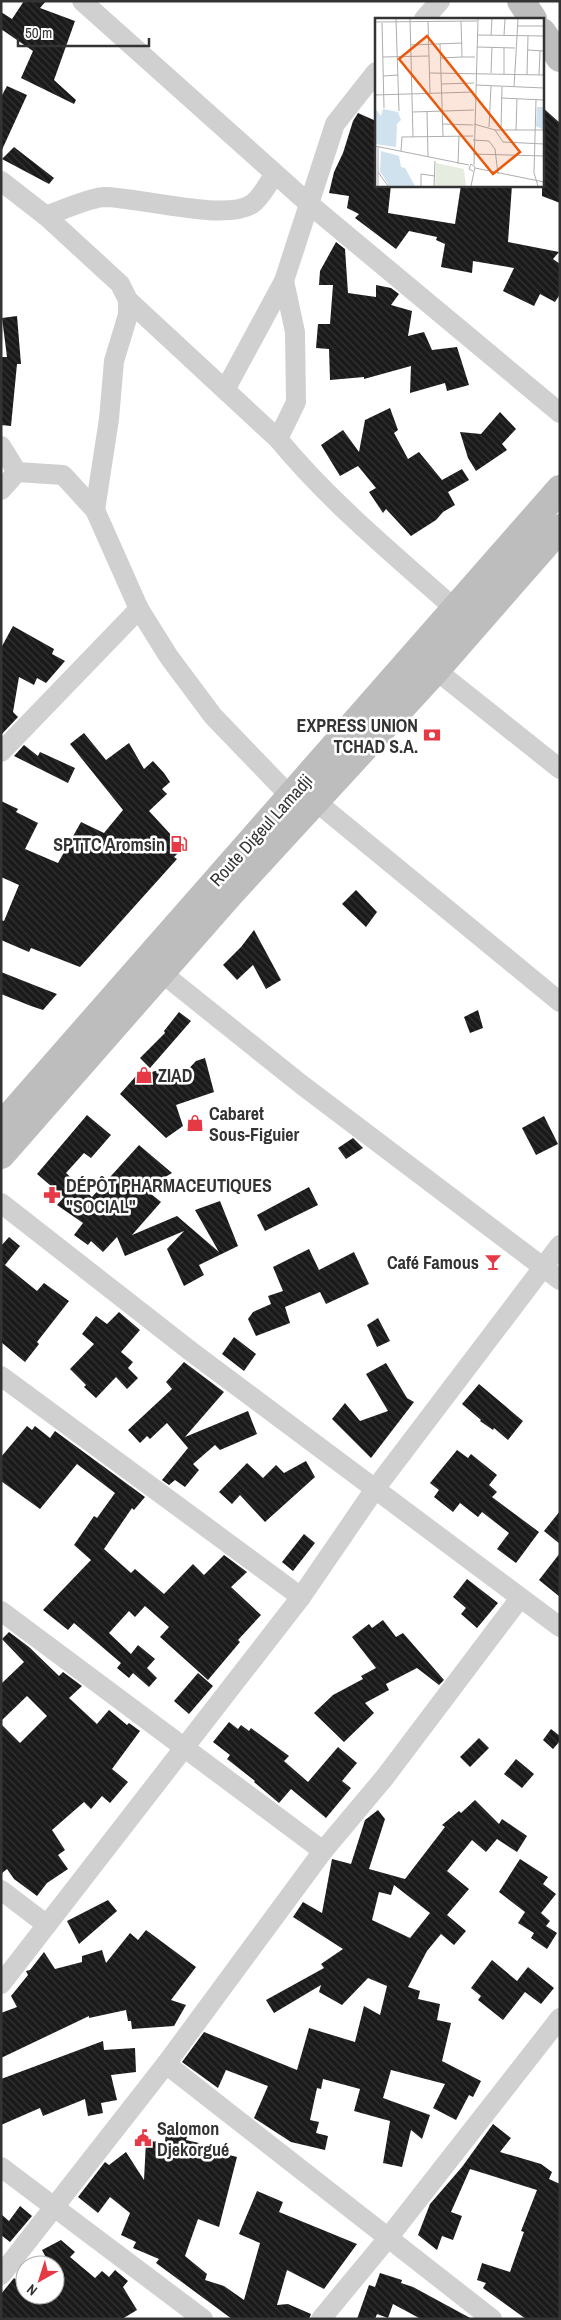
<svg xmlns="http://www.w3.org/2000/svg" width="561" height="2320" viewBox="0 0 561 2320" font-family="'Archivo Narrow',sans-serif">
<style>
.building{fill:url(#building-back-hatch);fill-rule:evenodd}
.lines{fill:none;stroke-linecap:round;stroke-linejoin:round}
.street{stroke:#d0d0d0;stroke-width:20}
.secondary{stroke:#bdbdbd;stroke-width:28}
.labels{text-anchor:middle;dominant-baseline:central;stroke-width:5;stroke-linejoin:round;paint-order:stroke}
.poi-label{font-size:18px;font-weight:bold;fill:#333;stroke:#fff;text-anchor:start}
.street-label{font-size:18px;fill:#333;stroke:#fff}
.inset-road{fill:none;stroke:#adadad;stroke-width:1}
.view{fill:#e8590c;fill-opacity:0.15;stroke:#e8590c;stroke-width:2.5}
.inset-edge{fill:none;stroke:#333;stroke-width:2.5}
</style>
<defs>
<pattern id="building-back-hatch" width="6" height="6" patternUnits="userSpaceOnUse" patternTransform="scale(1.25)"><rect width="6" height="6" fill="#1a1a1a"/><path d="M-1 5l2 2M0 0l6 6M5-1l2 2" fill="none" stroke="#333"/></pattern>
</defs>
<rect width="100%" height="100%" fill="#fff"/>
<g class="building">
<path d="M24,1H46L40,8L75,21L54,80L76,100L74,104L21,78L33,51L1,29V12L12,19Z"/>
<path d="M7,86L27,95L1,152V97Z"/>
<path d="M542,107L560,123V203L542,196Z"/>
<path d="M358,113L376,121V185H391L388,213L455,224L461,185H512L508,242L559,252L553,259L560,264V294L555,302L540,294L534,306L503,291L514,268L473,261L472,273L441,267L445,244L436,240L437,237L409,231L396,249L355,218L359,214L347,208L349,196L329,193L334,172L343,153L353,121Z"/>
<path d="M14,147L54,178L49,184L2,159Z"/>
<path d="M336,242L345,249L348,293L376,297V285L391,288L399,294L391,305L412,311L408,336L424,332L432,350L457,347L469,385L447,391L445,383L410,393L411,366L364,379V377L330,380L329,349L316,348L318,324H330L333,285H319L320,271Z"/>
<path d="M17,316L21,364H17L11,426L1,425V357H7L2,318Z"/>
<path d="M390,408L398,430L394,433L408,459L419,452L442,480L462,469L469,480L448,492L455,505L443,512L436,520L411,536L386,509L383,513L369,492L376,488L358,466L340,476L321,445L343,430L359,452L365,420Z"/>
<path d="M500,412L516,429L502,444L507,450L476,471L468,458L460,432L481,434Z"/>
<path d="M13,626L54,649L52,654L65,661L46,683L37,678L34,685L19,677L13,712L18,717L1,735V648Z"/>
<path d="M84,733L106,760L129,743L144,769L153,761L164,773L170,782L162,789L167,794L149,811L173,837L170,839L181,850L174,857L177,859L80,967L31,948L29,952L1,940V920L4,921L19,885L1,877V801L18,809L16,812L38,823L25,849L58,863L81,822L104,833L123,810L70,744Z"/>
<path d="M24,745L38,756L40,752L75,768L68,783L14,756Z"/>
<path d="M356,890L377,912L366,927L342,904Z"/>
<path d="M254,930L281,980L266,989L253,965L237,980L223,965L241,947Z"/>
<path d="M1,972L39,987L57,994L43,1010L31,1006L1,994Z"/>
<path d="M478,1010L483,1028L470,1033L464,1017Z"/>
<path d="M179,1012L191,1021L150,1068L140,1058L165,1033L164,1031Z"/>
<path d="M205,1058L214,1092L176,1105L183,1126L166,1138L120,1094L136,1076L167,1068L178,1080L196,1061Z"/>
<path d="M87,1115L111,1135L91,1158L84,1153L66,1173L92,1197L139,1145L172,1173L145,1189L161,1202L132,1235L177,1216L219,1252L195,1210L220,1201L238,1246L199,1265L204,1275L184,1286L167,1249L184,1231L125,1256L117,1237L103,1252L91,1241L88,1245L74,1235L83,1223L57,1205L64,1197L37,1174Z"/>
<path d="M544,1116L558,1144L536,1155L522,1128Z"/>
<path d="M353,1138L363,1148L346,1159L338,1148Z"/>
<path d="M309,1187L318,1205L265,1231L257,1215Z"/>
<path d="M9,1237L20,1246L5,1265L37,1291L44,1283L69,1301L37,1342L39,1344L25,1362L1,1342V1246Z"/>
<path d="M309,1249L319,1270L354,1252L369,1284L326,1304L320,1292L285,1307L290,1323L256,1336L248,1319L253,1312L271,1304L268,1296L283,1291L273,1267Z"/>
<path d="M119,1312L140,1330L121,1352L133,1362L128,1368L138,1378L127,1389L116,1377L96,1398L84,1387L86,1385L70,1369L94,1344L82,1334L96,1316L107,1324Z"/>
<path d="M378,1318L390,1341L377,1347L367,1325Z"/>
<path d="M234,1337L256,1354L244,1371L222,1354Z"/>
<path d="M184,1362L224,1392L185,1437L248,1411L257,1434L220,1450L215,1445L193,1464L199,1470L185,1487L175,1480L169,1485L162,1480L188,1448L167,1423L150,1439L147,1436L140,1443L128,1430L172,1389L166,1382Z"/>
<path d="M386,1363L407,1398L414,1402L371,1458L332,1419L345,1403L360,1421L388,1411L366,1374Z"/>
<path d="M479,1384L523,1421L508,1440L494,1428L493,1430L480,1421L481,1420L462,1404Z"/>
<path d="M27,1426L32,1430L35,1426L50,1438L55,1431L145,1497L134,1510L132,1508L104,1549L131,1573L135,1569L164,1594L193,1564L204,1575L224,1555L247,1572L231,1587L261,1615L238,1640L240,1642L208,1680L160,1637L169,1627L145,1606L135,1617L129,1611L109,1633L131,1654L138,1645L155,1659L147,1668L157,1678L149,1687L133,1673L129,1678L117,1668L121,1663L74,1623L68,1630L43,1610L91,1560L74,1545L94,1516L97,1518L115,1493L77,1464L40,1509L1,1481V1457Z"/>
<path d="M457,1450L468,1458L471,1454L497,1475L489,1485L497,1492L492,1497L539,1532L516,1563L497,1549L509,1533L482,1512L478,1517L460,1503L453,1512L434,1497L439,1490L430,1483Z"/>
<path d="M306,1461L315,1477L265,1522L240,1495L232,1504L219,1492L247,1463L263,1478L276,1465L284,1473Z"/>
<path d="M560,1511V1544L544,1531Z"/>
<path d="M304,1534L315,1543L293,1571L282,1562Z"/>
<path d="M560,1553V1597L539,1580Z"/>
<path d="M467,1579L498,1603L477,1628L461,1614L466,1608L453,1597Z"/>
<path d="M383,1620L396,1637L403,1633L444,1680L439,1685L417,1668L386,1684L389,1690L365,1703L374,1713L344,1742L314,1713L333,1695L363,1679L361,1676L376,1668L352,1637L369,1624L372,1628Z"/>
<path d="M9,1632L29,1647L59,1676L63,1672L82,1686L69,1698L97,1724L109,1710L127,1725L129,1723L140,1731L112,1769L128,1782L110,1803L102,1796L91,1809L84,1802L52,1830L65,1850L58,1855L68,1869L47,1883L37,1896L14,1879L7,1869L1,1874V1724L20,1743L47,1716L27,1696L1,1721V1684L24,1662L2,1639Z"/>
<path d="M198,1673L213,1686L189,1714L174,1701Z"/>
<path d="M229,1722L238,1729L241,1725L249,1731L251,1728L289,1756L284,1761L308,1782L338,1747L357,1763L342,1781L351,1788L326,1818L291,1789L279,1803L254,1782L255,1781L227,1759L230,1755L213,1742Z"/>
<path d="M551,1729L560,1736V1741L553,1749L543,1740Z"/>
<path d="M479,1738L489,1748L470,1767L460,1757Z"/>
<path d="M516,1759L534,1774L522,1788L504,1774Z"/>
<path d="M475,1800L499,1824L502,1819L527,1836L517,1852L497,1839L486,1852L472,1840L447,1871L469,1889L447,1915L466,1931L454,1945L441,1934L427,1951L408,1987L420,1991L418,1999L440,2004L437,2020L451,2023L442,2061L481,2081L473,2097L469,2095L456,2120L433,2108L445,2084L391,2070L383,2098L430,2115L422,2139L411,2130L402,2167L383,2163L390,2121L354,2111L360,2089L323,2079L321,2089L317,2088L310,2120L319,2122L316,2133L328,2136L325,2150L291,2142L254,2118L268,2086L226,2070L218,2088L182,2062L204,2032L297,2070L309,2028L355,2042L364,2006L380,2015L387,1986L368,1978L342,2005L319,1992L321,1985L274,2013L266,2000L324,1968L321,1964L343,1949L293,1917L303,1902L322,1913L332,1859L351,1864L365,1820L378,1810L385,1819L369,1869L405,1879L445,1827L442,1825L459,1811L461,1813ZM394,1885L430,1913L410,1938L372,1920L379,1892L391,1895Z"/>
<path d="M520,1859L548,1877L543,1884L556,1894L541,1913L550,1921L546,1926L557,1933L547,1949L531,1938L534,1933L518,1923L525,1912L499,1892Z"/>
<path d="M108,1900L117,1911L79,1944L67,1921Z"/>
<path d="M146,1930L196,1967L171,2000L186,2005L174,2026L132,2029L131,2021H128L126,2010L89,2018V2016L1,2058V2013L17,2007L11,1996L28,1975L26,1971L30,1970L44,1952L55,1969L82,1962V1956L102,1950L106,1963L130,1933L138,1940Z"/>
<path d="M492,1960L517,1981L528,1967L554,1988L541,2004L525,1992L503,2020L478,2000L481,1996L471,1988Z"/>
<path d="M103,2041L104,2050L135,2048L136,2072L111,2075L117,2100L101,2103L103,2113L88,2116L85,2099L43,2116L40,2108L1,2125V2079Z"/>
<path d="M493,2124L511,2138L500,2152L541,2164L552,2172L549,2179L560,2184V2319H526L483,2288L486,2283L477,2280L482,2263L510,2272L524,2232L521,2231L537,2190L470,2169L451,2212L462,2216L453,2240L442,2236L437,2250L418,2235L430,2204L462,2167Z"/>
<path d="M166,2128L189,2130L186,2140L199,2143L198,2147L237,2157L219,2227L198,2219L185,2256L207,2274L205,2280L224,2286L244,2300L260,2243L239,2234L257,2191L283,2202L279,2212L357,2244L324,2289L287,2270L277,2305L288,2304L311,2314L309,2319H232L156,2263L159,2259L133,2248L136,2242L121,2235L130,2213L110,2197L98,2213L78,2197L105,2162L109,2165L126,2152L144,2180L146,2141L165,2142Z"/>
<path d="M20,2206L32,2216L10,2242L1,2235V2214L9,2221Z"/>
<path d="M61,2240L75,2252L70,2257L95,2278L102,2271L109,2277L115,2270L128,2281L123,2287L137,2310L122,2319H1V2294L14,2278L25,2286V2295H55V2265H50L42,2250Z"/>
<path d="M380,2273L402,2280L401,2283L413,2287L472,2319H421L393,2304L388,2318L377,2314L375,2319H357L369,2285L375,2287Z"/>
</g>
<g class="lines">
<g class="street">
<path d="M82,1L308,203L560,413"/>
<path d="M424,19L440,1"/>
<path d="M376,72L335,124L284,281L295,332L296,402L278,439C329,501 393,554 454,608"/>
<path d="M1,181L46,216L120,284L128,300V315L114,361L109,419L95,510"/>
<path d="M46,216C62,210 89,198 104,197C138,197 225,222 252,204C261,198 268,183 275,174"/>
<path d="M128,300L278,439"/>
<path d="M225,390L284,281"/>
<path d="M1,446L17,472"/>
<path d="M17,472L63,475L95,510L139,609L169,657L213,716L291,797"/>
<path d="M1,490L17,472"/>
<path d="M427,663L560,769"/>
<path d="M1,752L139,609"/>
<path d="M314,800L560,1002"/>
<path d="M152,965L302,1085L560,1280"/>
<path d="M1,1203L193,1353L560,1627"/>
<path d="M1,1376L301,1597"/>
<path d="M1,1611L323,1851"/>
<path d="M1,1890L47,1925"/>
<path d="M1,1984L301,1597L375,1489L560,1245"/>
<path d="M166,2064L492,2319"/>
<path d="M1,2167L203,2319"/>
<path d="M1,2275L166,2064L323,1851L385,1777L520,1598"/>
<path d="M321,2319L388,2238L560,2018"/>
</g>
<g class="secondary">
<path d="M521,1L533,19"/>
<path d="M542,32L560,58"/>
<path d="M1,1126L560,489"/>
<path d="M1,1155L230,894L436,670L560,528"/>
</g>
</g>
<defs>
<g id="bank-bare" transform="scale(1.35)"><path d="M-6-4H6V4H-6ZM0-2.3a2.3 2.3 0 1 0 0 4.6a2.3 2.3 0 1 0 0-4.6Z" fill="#e63946" stroke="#fff" stroke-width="2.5" paint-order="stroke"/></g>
<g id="fuel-bare" transform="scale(1.35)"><path d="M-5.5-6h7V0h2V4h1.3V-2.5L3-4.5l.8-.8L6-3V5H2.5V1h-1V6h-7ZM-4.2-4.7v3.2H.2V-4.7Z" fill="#e63946" stroke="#fff" stroke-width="2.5" paint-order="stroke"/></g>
<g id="shop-bare" transform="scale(1.35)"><path d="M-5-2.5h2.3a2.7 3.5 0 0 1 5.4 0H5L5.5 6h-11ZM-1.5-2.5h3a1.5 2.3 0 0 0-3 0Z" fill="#e63946" stroke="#fff" stroke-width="2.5" paint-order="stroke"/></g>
<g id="pharmacy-bare" transform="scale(1.35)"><path d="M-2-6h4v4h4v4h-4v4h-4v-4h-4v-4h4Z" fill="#e63946" stroke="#fff" stroke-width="2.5" paint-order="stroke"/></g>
<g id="bar-bare" transform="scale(1.35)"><path d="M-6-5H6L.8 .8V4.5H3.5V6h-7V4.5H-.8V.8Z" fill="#e63946" stroke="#fff" stroke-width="2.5" paint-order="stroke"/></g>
<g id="civic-bare" transform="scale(1.35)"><path d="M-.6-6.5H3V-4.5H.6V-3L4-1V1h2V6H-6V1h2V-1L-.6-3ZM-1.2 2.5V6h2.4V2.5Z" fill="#e63946" stroke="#fff" stroke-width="2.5" paint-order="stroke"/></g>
</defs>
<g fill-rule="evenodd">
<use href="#bank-bare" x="432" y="735"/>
<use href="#fuel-bare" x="179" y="844"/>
<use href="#shop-bare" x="144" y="1075"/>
<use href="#shop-bare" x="195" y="1123"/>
<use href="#pharmacy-bare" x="52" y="1195"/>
<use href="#bar-bare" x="493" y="1262"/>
<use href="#civic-bare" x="143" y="2138"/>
</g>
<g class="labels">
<g class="poi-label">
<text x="418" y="725" text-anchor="end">EXPRESS UNION<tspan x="418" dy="21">TCHAD S.A.</tspan></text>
<text x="165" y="844" text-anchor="end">SPTTC Aromsin</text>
<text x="158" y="1075">ZIAD</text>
<text x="209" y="1113">Cabaret<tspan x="209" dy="21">Sous-Figuier</tspan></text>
<text x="66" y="1185">DÉPÔT PHARMACEUTIQUES<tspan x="66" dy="21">"SOCIAL"</tspan></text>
<text x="479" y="1262" text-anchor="end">Café Famous</text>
<text x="157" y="2128">Salomon<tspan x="157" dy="21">Djekorgué</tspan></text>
</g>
<g class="street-label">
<text transform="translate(261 830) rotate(-48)">Route Digeul Lamadji</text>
</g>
</g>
<g transform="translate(375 18)">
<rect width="169" height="169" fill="#fff"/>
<path d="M61,145L89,151L91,168H60Z" fill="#e6ecdf"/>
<path d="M162,89H169V112L161,108ZM0,90L6,98L8,91L23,94L26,102L22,106L21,129L0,126ZM6,133L24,138L26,149L30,150L40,168H14L5,153Z" fill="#cfe2ee"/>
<path class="inset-road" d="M21,1L24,93M35,1L38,119M53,3L55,75M86,3L87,39H100M0,4L102,3M7,5L9,90M142,8H169M102,17L169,18M116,17L117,1M129,17L130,1M65,26L68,118M36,27L87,25M102,29L140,30M153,32L169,33M8,39L54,38M66,40L87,39M55,55L169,57M116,55L117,29M129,56V30M152,57L153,18M164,57L165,33M8,58L23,57M66,66L99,65M101,67L169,70M139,69L143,1M0,77L99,74M126,80L169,82M161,82L159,155L163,168M52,93L53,139M38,94L99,92M68,106L98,107M99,106L120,112L128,124L169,126M114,109L116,68M126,111L127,69M120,112H169M141,112L142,81M98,122L114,123L120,131L123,156M0,128L94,147M26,133L27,119L98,118M98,136L169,138M83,146L84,118M99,147L103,1M100,150L169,164M3,154L13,168M3,168V129M46,168V156L60,158M59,168L60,143M96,168L100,149L96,146L94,151L98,153"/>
<path class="view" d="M52,18L145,134L118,156L24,41Z"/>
<rect width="169" height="169" class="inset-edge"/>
</g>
<rect width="561" height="2320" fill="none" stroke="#333333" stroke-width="5"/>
<g transform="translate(40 2280) rotate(219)"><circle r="24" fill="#ffffff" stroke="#adadad"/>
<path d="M0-4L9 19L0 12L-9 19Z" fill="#e63946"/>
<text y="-8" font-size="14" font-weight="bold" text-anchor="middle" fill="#333333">N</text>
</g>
<path d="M18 38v8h131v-8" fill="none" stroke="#333333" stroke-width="2.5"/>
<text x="25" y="38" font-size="15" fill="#333333" stroke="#ffffff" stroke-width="4" paint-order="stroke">50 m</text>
</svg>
